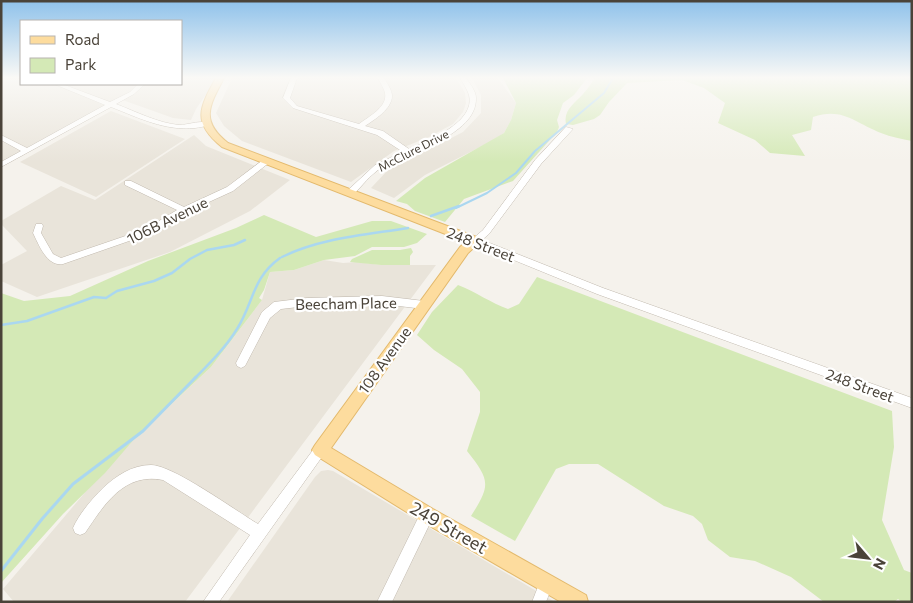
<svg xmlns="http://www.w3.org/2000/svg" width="913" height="603" viewBox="0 0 913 603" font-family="Commissioner,sans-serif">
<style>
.residential{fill:#e9e4da}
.green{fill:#d4e9b6}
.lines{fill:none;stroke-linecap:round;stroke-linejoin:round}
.stream-far2{stroke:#aad7f0;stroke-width:2}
.stream-far1{stroke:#aad7f0;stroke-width:2.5}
.stream{stroke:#aad7f0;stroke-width:3}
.minor-casing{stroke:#c1b9ae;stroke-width:1}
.major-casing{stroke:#e3b96c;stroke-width:2}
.minor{fill:#fff;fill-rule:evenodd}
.major{fill:#fddc9e;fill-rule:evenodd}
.labels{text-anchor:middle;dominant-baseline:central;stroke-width:4.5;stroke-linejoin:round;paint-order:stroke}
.far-street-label{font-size:12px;fill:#4a4339;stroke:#fff}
.street-label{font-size:15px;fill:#4a4339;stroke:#fff}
.near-street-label{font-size:18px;fill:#4a4339;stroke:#fff}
</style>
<rect width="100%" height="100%" fill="#f5f2ec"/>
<g class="residential">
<path d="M1,78H21V84H181V78H217L196,109L191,120L173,118L117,98L1,162Z"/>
<path d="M232,78H456L465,93L466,103L463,112L453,124L429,137L394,151L351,182L242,141L224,126L216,113Z"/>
<path d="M472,78H498L516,103L511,120L504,133L492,141L425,175L394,198L371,188L387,171L463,132L481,113V95Z"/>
<path d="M111,111L185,139L96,197L20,162Z"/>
<path d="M194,135L206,146L290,180L250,211L170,252L37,297L1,281V265L27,251L1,224V221L61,186L95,200Z"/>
<path d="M324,260L343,263L357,262L381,265H436L185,602H14L3,589L116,456L211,367L262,300L270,272L294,270Z"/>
<path d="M328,470L333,471L555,602H227L315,477L321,471Z"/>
</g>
<g class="green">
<path d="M503,78H587L574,95L563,103L557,120L559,127L557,132L513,181L464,199L445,222L415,211L407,204L396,201L425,178L504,133L511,120L516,103Z"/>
<path d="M595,78H912V141C902,139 891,137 881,133C855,123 843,107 813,117L811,130L792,135L805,156L770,153L755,140L718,123L725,103L704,88L682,80L627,83L609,102L600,115L594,119L573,125L566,124C563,110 575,103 583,94C588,89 591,83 595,78Z"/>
<path d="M264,215L316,237L372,221H391L427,234L417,243L404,247H372L355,256L324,260L294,270L270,272L264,290L259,298L262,300L211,367L136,437L105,473L63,514L1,583V293L24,301L70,296L148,261L236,228Z"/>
<path d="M411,248L413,252L410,256V265H381L350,262L352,259L372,250H400Z"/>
<path d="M537,277L892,411L894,447L882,520L904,570L912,573V602H902L898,599L894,602H824L791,577L755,561L730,557L708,540L702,524L693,516L664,506L598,464H569L556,469L515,541L471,516C491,485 490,480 467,451L480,412V392L462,369L434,350L417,335L432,312L458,285C476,292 491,303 508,309L519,304Z"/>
</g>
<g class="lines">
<path class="stream-far2" d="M456,208L487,193L516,173L535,151L604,93L613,78"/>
<g class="stream-far1">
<path d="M431,216L459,206"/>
<path d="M282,257C321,238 365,235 408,228"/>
<path d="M1,325L27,321L94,297L106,298L117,291L154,281L172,273L190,259L207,250L234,245L245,240"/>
<path d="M195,378C210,363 226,347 237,329C254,302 252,278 280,258"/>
</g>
<path class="stream" d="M1,571L42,519L73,484L143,431L196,377"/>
<g class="minor-casing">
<g id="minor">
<path d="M291,78H297L290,98L297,106L359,124C368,117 388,107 385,93C384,88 380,83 378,78H384C387,83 392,90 392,96C392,109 374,120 365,126L383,131L409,149C428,141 476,122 469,95C467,89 463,83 460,78H466C470,84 476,91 476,98C477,136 407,152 381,168C370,175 362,186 353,195L350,196L346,193L347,191L375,165L403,152L377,135L293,108L283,98Z"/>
<path d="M54,84H62L110,102L130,92L138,84H145L134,94L116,104C137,112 158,123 179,125C189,125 202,119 210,124C205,127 200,127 195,128C165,131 139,118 111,107L1,167V162L21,151L1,140V135L27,148L105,105Z"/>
<path d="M566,127L573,129L541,164L489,234L482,240L603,288L912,398V408L597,294L472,243L470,241L483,230L535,160Z"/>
<path d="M263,160H266L270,162L233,191L187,212L152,233L63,264C47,267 39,245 33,233L36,224H42L43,226L41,233L53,254L61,258L146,229L177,210L125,185V181H131L184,207L227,187Z"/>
<path d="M382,296L424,301L428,302L429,305L428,308L424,309L382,304L307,306L281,309L270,318L245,366L241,368L237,366L236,363L262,312L274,302L307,298Z"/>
<path d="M320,444L324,446L326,450L324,454L219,602H203L250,535L163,480C124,472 104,505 85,533L80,535L75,533L73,528C79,514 92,499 103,488C116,476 132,465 151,465C173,465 236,511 258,524L316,446Z"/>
<path d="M427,508L432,510L434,515L392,602H377L422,510Z"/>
<path d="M546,577L551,579L553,584L546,602H532L541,579Z"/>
</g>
</g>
<g class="major-casing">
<path id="major" d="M216,78H224C209,106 200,121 228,143L479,238L481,241L468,253L331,448L433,509L586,595L588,602H561L421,521L315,455L312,450L315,445L460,247L466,242L222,147C192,123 199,108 216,78Z"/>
</g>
<use href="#minor" class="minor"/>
<use href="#major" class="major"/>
</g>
<linearGradient id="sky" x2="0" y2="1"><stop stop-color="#8fc2eb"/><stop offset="0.48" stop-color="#faf9f6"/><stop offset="1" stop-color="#faf9f6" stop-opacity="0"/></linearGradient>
<rect width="913" height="162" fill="url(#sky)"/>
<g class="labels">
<g class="far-street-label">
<text transform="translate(413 150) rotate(-27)">McClure Drive</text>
</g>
<g class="street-label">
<text transform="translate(167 220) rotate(-26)">106B Avenue</text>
<text transform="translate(481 244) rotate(21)">248 Street</text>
<text transform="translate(346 303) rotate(-1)">Beecham Place</text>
<text transform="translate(384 360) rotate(-54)">108 Avenue</text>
<text transform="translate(860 385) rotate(20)">248 Street</text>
</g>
<g class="near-street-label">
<text transform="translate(449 527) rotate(30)">249 Street</text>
</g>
</g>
<rect width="913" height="603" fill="none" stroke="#4a4339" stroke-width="5"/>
<rect x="20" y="20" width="162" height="65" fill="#ffffff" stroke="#b7b4b0"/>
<rect x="30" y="36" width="25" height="8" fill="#fddc9e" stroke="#b7b4b0"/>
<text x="65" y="45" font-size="15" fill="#4a4339">Road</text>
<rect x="30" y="58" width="25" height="15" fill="#d4e9b6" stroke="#b7b4b0"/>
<text x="65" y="70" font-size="15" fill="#4a4339">Park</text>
<g transform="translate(868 558) rotate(118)" stroke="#ffffff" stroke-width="4" paint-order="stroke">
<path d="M0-4L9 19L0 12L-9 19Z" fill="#4a4339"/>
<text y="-8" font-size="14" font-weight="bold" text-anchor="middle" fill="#4a4339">N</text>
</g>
</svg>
